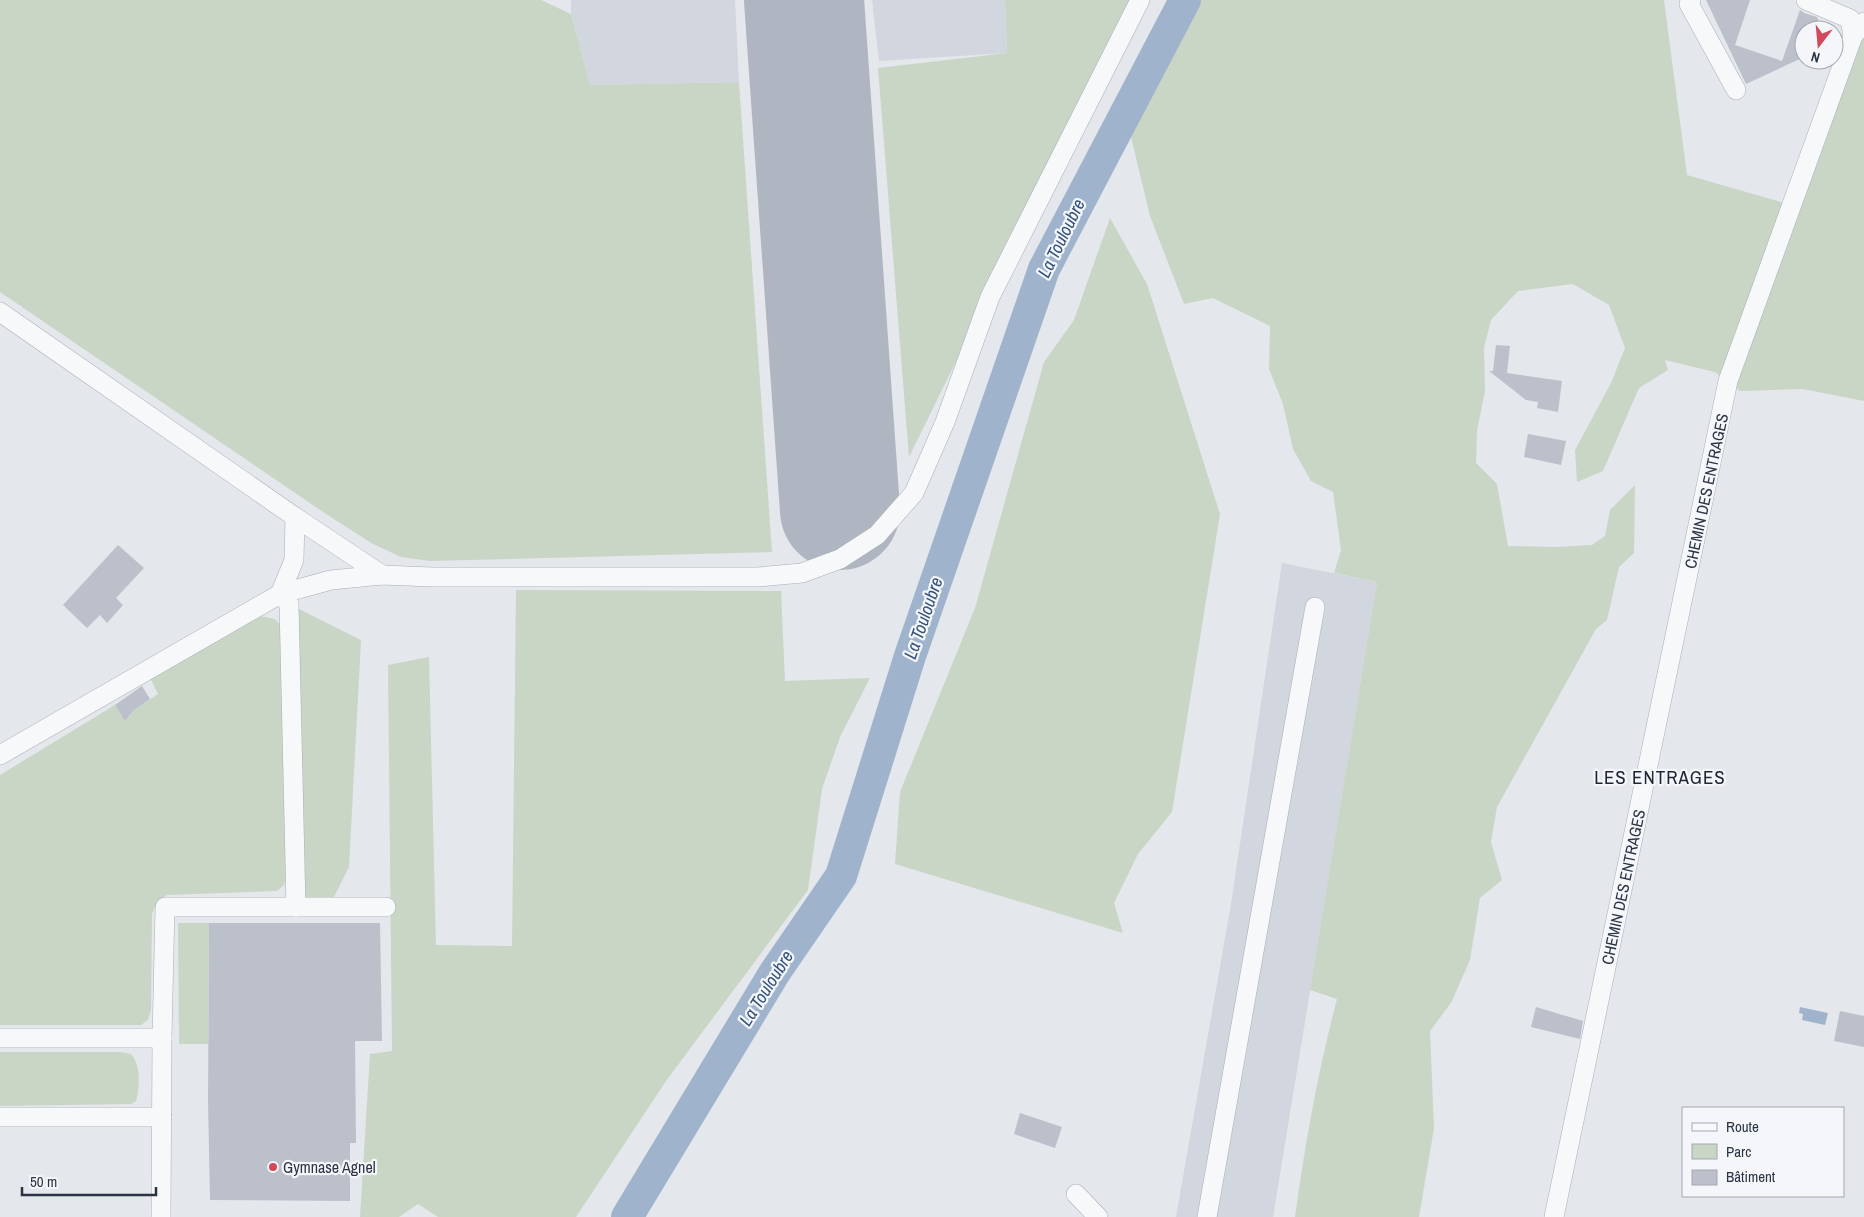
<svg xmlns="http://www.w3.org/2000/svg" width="1864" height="1217" viewBox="0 0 1864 1217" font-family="'Archivo Narrow',sans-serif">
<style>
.built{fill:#d2d6de}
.green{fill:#c9d6c5}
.water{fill:#9fb4cc}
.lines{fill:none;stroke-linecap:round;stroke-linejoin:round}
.river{stroke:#9fb4cc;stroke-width:32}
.runway{stroke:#b0b6c1;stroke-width:120}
.building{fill:#bbc0ca}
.minor-casing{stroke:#a9aeb7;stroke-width:20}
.minor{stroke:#f7f8fa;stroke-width:19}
.poi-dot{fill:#d1495b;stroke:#f4f6f9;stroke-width:2}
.labels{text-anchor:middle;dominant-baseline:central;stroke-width:4.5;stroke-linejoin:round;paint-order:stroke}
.street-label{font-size:16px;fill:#2b3445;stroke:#f4f6f9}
.poi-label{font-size:16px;fill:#2b3445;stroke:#f4f6f9;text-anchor:start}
.water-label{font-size:18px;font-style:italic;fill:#34527a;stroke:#f4f6f9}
.quarter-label{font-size:19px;letter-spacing:1px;fill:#1d2536;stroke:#f4f6f9}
</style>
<rect width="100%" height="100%" fill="#e4e7ec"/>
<g class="built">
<path d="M571,0H735L739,82L590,85L571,14Z"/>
<path d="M872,0H1005L1007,53L879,61Z"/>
<path d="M1282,563L1377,582L1273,1217H1176L1231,904Z"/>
</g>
<g class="green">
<path d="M0,0H541L571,14L590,85L739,82L772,552L430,561L401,557L373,544L326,514L0,292Z"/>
<path d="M1005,0H1134L909,457L878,68L1007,53Z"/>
<path d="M1199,0H1664L1687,175L1784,203L1864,35V401L1803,389L1740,391L1715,372L1665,360L1668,370L1639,388L1603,471L1577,482L1575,450L1611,383L1625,348L1609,305L1573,284L1518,291L1491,320L1484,348L1485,391L1477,431L1476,463L1497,484L1508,546L1556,547L1592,545L1605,536L1610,510L1635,485L1634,553L1619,567L1607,620L1596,629L1497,807L1491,842L1502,880L1480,898L1470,960L1451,1003L1430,1031L1434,1128L1419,1217H1295C1305,1144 1318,1071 1337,999L1310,990L1377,582L1334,573L1341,550L1333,492L1311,481L1293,449L1283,404L1269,369L1270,326L1213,298L1184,304L1150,216L1131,137Z"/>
<path d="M1110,218L1147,284L1220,514L1172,812L1138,854L1114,903L1123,933L895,864L900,792L975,608L1044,362L1074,320Z"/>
<path d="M516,590L781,591L785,681L870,678L840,737L822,789L808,890L666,1081L576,1217H438L418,1204L399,1217H360L370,1054L392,1051L388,665L429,657L436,945L512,946Z"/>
<path d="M289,604L361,640L349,867L329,907H296Z"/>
<path d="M260,616L275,619L282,627L287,875L284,885L277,891L167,895L157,902L152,914L151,1010L148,1020L141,1025H0V775L115,705L125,721L133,711L158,694L150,678Z"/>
<path d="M178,923H209L208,1044H179Z"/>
<path d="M0,1052H121L131,1054C141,1065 140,1087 136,1101L131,1104L0,1106Z"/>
</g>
<path class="water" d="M1800,1007L1828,1013L1825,1025L1802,1020L1803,1014L1799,1013Z"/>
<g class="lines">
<path class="river" d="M627,1217L775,972L841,876L910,656L1044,269L1185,0"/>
<path class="runway" d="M804,0L840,510"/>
</g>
<g class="building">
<path d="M1706,0H1750L1735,45L1782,61L1800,10L1804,13L1817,17L1823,30H1804V57L1746,84Z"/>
<path d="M1496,345L1510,346L1507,373L1562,381L1558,412L1537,408L1538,402L1526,400L1489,371H1493Z"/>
<path d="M1528,434L1566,441L1561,465L1524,457Z"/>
<path d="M118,545L144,568L116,598L123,605L107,623L100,615L87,628L63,605Z"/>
<path d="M142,686L150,699L133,711L125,721L115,705Z"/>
<path d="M209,923H380L382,1041H355L356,1143H350V1201L210,1200L208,1102Z"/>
<path d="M1536,1007L1583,1021L1580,1039L1531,1027Z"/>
<path d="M1840,1011L1864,1016V1047L1834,1041Z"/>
<path d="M1020,1113L1062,1127L1055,1148L1014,1134Z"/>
</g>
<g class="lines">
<g class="minor-casing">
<g id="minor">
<path d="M1691,0L1689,4L1736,90"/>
<path d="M1806,0L1850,19L1853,36"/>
<path d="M0,312L295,517L294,560L280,594L289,604L296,907"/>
<path d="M295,517L382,575"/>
<path d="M0,755L280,594L331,580L382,575L432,577H758L802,573L840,559L877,535L914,493L945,422L990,297L1140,0"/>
<path d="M0,1038H162"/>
<path d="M0,1117H162"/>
<path d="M1076,1194L1098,1217"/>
<path d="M161,1217L162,1038L165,907H386"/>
<path d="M1207,1217L1315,607"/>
<path d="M1554,1217L1728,381L1853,36L1864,22"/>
</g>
</g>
<use href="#minor" class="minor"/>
</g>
<circle class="poi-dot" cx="273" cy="1167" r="5"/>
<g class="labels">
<g class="street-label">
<text transform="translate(1706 491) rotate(-78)">CHEMIN DES ENTRAGES</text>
<text transform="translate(1623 887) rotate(-78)">CHEMIN DES ENTRAGES</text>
</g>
<g class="poi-label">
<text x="283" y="1167">Gymnase Agnel</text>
</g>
<g class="water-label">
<text transform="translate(1061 238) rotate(-64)">La Touloubre</text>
<text transform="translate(923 618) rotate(-71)">La Touloubre</text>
<text transform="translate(766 988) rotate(-58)">La Touloubre</text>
</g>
<g class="quarter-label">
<text x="1660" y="777">LES ENTRAGES</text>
</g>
</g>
<rect x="1682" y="1107" width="162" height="90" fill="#f4f6f9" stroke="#a4a8b1"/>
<rect x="1692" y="1123" width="25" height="8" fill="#f7f8fa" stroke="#a4a8b1"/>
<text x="1726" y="1132" font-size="15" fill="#2b3445">Route</text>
<rect x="1692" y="1144" width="25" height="15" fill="#c9d6c5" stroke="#a4a8b1"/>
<text x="1726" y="1157" font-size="15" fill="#2b3445">Parc</text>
<rect x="1692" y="1170" width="25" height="15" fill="#bbc0ca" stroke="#a4a8b1"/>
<text x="1726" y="1182" font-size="15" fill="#2b3445">Bâtiment</text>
<g transform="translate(1819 45) rotate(196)"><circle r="24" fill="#f4f6f9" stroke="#a4a8b1"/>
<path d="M0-4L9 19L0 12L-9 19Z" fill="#d1495b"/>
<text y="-8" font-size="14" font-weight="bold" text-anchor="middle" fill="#2b3445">N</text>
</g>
<path d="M22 1187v8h134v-8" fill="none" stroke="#2b3445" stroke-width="2.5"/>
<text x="30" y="1187" font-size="15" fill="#2b3445" stroke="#f4f6f9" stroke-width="4" paint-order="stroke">50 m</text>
</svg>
